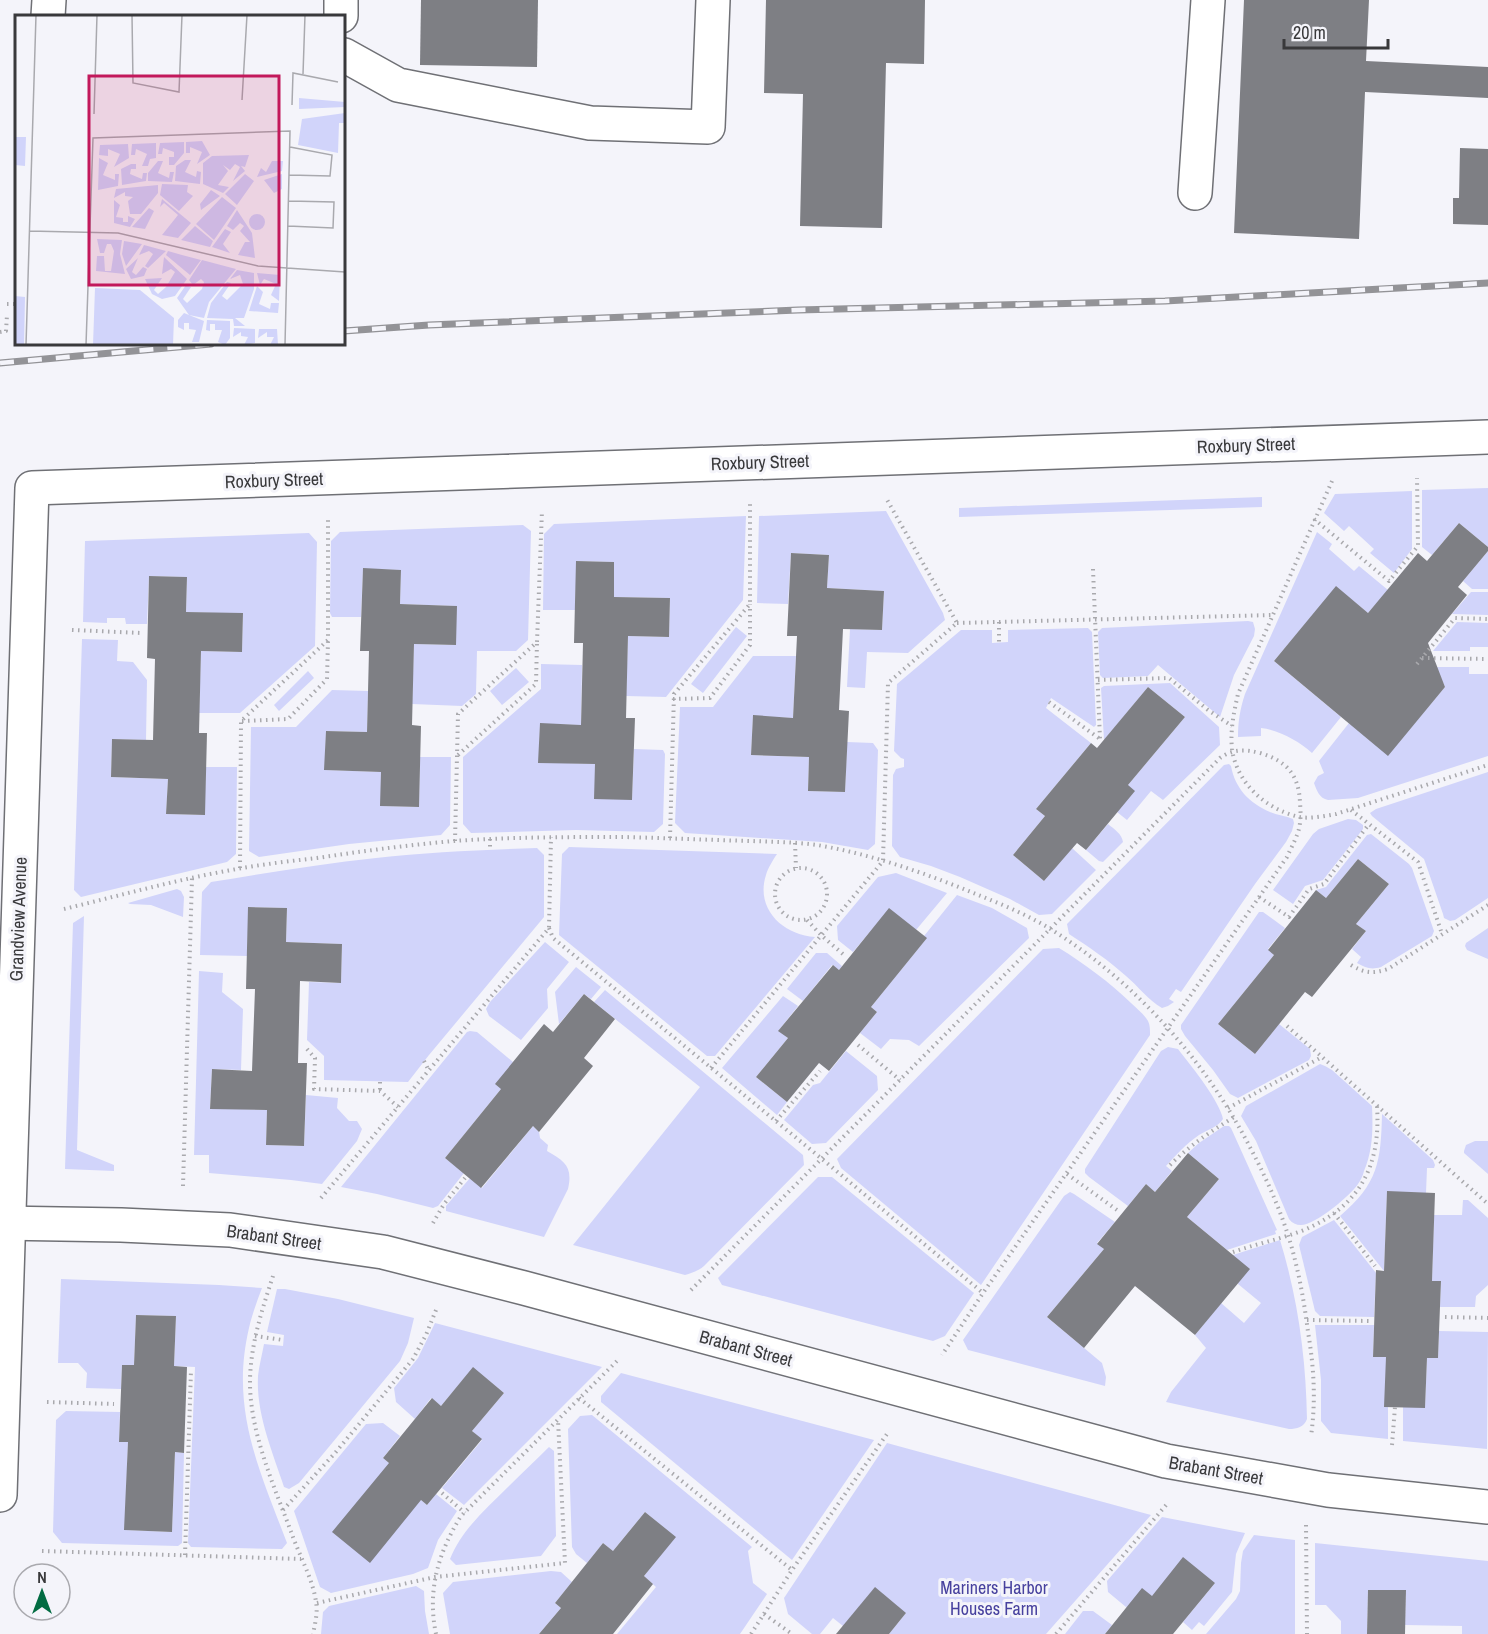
<svg xmlns="http://www.w3.org/2000/svg" width="1488" height="1634" viewBox="0 0 1488 1634" font-family="'Archivo Narrow',sans-serif">
<style>
.green{fill:#d1d4fa}
.building{fill:#7e7f84}
.lines{fill:none;stroke-linecap:round;stroke-linejoin:round}
.minor-casing{stroke:#6f7075;stroke-width:36}
.path{stroke:#a9a9ad;stroke-width:4;stroke-dasharray:1.5 4.5;stroke-linecap:butt}
.minor{stroke:#fff;stroke-width:33}
.rail-casing{stroke:#939397;stroke-width:7}
.rail{stroke:#f4f4fa;stroke-width:4.5;stroke-dasharray:14;stroke-linecap:butt}
.labels{text-anchor:middle;dominant-baseline:central;stroke-width:6;stroke-linejoin:round;paint-order:stroke}
.street-label{font-size:18px;fill:#39393b;stroke:#f4f4fa}
.park-label{font-size:18px;fill:#47419e;stroke:#f4f4fa}
.inset-road{fill:none;stroke:#a9a9ae;stroke-width:1.5}
.view{fill:#c2185b;fill-opacity:0.15;stroke:#c2185b;stroke-width:3}
.inset-edge{fill:none;stroke:#39393b;stroke-width:3}
</style>
<rect width="100%" height="100%" fill="#f4f4fa"/>
<g class="green">
<path d="M1488,488V547L1459,523L1432,555L1422,547V490Z"/>
<path d="M1412,491V549L1394,573L1370,553L1374,549L1349,526L1344,531L1324,513L1335,494Z"/>
<path d="M1262,497V507L959,517V508Z"/>
<path d="M886,511L943,613L945,620L908,653L867,652L865,688L847,687L850,629L882,630L884,591L827,588L829,555L791,553L788,604L757,603L759,516Z"/>
<path d="M746,516L743,600L666,697L626,696L628,636L669,637L670,598L614,597V562L577,561L575,610H543L544,534L554,524Z"/>
<path d="M523,525L531,531L528,640L516,651H477L476,694L462,706L412,704L414,644L456,645V606L400,604L401,570L363,569L361,617H332L330,613L331,541L340,532Z"/>
<path d="M1317,532L1332,544L1329,549L1354,571L1359,566L1388,590L1368,613L1336,587L1274,661L1341,717L1312,753C1299,741 1279,730 1261,728V736L1238,737C1238,722 1240,709 1245,694Z"/>
<path d="M309,533L317,542L315,646L240,713H199L201,651L242,652L243,614L186,612L187,577L149,576L147,624H126L125,618H107V623L83,622L85,541Z"/>
<path d="M1488,551V589H1472L1463,581Z"/>
<path d="M1471,592H1488V615L1452,614Z"/>
<path d="M1248,621L1253,622L1255,629L1254,636L1234,675L1220,717L1158,665L1148,676L1103,678L1100,675L1098,632L1102,628Z"/>
<path d="M1457,622L1488,623V647H1470V651H1433Z"/>
<path d="M736,627L747,636L703,693L691,684Z"/>
<path d="M1088,628L1092,632L1096,725L1094,727L1051,698L1046,708L1091,743L1036,809L1045,816L1013,855L1044,881L1072,848L1096,870L1052,914L1039,915L1010,899L960,877L931,866L900,857L892,846L893,775L896,769L904,767V759L901,758L894,751L897,684L961,630H992V643L1008,642V630Z"/>
<path d="M82,639L118,640L117,661L133,662L147,680L146,740L112,739L111,777L168,779L166,814L204,815L206,767H237L236,854L227,862L81,897L74,890Z"/>
<path d="M753,656H796L793,718L753,716L751,755L809,757L808,791L845,792L847,742L873,743L878,750L875,844L868,850L822,842L685,833L675,823L680,707H713Z"/>
<path d="M541,664L582,665L581,725L540,724L539,762L595,764L632,800L634,749L663,750L665,754L663,824L654,832L576,830L471,833L463,824V757L541,689Z"/>
<path d="M1436,667H1469V674H1488V756L1358,798L1328,800C1319,798 1317,791 1314,783L1318,776L1324,773L1319,761L1349,723L1388,755L1445,687Z"/>
<path d="M516,668L529,682L502,705L490,691Z"/>
<path d="M308,671L314,678L279,711L274,705Z"/>
<path d="M1170,683L1219,727L1220,745L1163,800L1151,791L1127,820L1117,812L1128,785L1185,717L1148,687L1104,740L1101,688L1104,686Z"/>
<path d="M332,690L368,691L367,732L326,731L325,770L381,772V806L419,807L420,757H451L450,825L441,835L349,844L259,857L249,851L251,727H296Z"/>
<path d="M1229,764L1231,766C1235,788 1249,803 1270,812C1277,815 1286,816 1293,819L1294,823L1292,831L1286,842L1255,884L1181,992L1176,989L1169,999L1174,1002L1168,1006L1162,1008C1148,1000 1138,986 1126,976C1108,960 1089,947 1069,934L1067,924L1224,765Z"/>
<path d="M1488,772V898L1455,920L1450,921L1444,918L1443,914L1424,859L1372,816L1370,813L1376,809Z"/>
<path d="M1348,819L1356,820L1363,825V829L1323,880L1305,886L1293,904L1273,890L1313,834L1319,829Z"/>
<path d="M1108,824C1114,829 1122,834 1123,842L1103,862L1099,861L1086,850Z"/>
<path d="M1371,834L1409,864L1412,868L1434,931L1432,936L1381,967C1371,970 1366,968 1357,963L1361,957L1352,949L1366,931L1356,924L1389,884L1358,859L1326,898L1316,890L1326,887L1367,835Z"/>
<path d="M569,847L777,854C773,860 768,868 766,875C755,909 783,935 815,937L715,1056H707L559,935L562,854Z"/>
<path d="M537,848L544,855V917L429,1055L408,1082L324,1080V1056L307,1040L309,982L341,983L342,944L286,942L287,908L249,907L247,956L200,955L202,892L211,882C266,873 321,864 376,858C429,852 483,850 537,848Z"/>
<path d="M896,873L947,893L916,930L889,909L853,952L838,940L837,926L878,877Z"/>
<path d="M177,889L181,891L184,897L183,917L151,905L130,904L128,903Z"/>
<path d="M957,895L992,908L1027,928L1029,938L919,1046L909,1040L890,1039L881,1049L860,1033L877,1012L871,1007L926,939L924,936Z"/>
<path d="M1259,912H1263L1285,928L1268,949L1274,955L1218,1024L1255,1054L1279,1024L1310,1049L1311,1056L1309,1060L1238,1098L1230,1094L1213,1070L1185,1036L1181,1029V1025Z"/>
<path d="M84,916L77,1150L114,1165V1171L65,1169L73,923Z"/>
<path d="M1488,928V959L1467,950L1465,946L1466,943Z"/>
<path d="M545,942L569,962L547,989L548,1008L521,1040L489,1016L486,1009L490,1002Z"/>
<path d="M1059,948C1085,964 1109,982 1131,1003C1136,1008 1144,1014 1148,1021C1150,1025 1150,1029 1150,1035L981,1285L841,1168L837,1159L1043,949Z"/>
<path d="M816,953H827L842,966L839,970L832,965L803,1001L787,989Z"/>
<path d="M576,967L601,987L591,999L584,994L559,1024L555,992Z"/>
<path d="M199,971L223,973L222,992L243,1009L241,1070L212,1069L210,1108L267,1110L266,1145L304,1146L306,1095L338,1098L337,1108L349,1121H357L362,1129L357,1141L322,1184L291,1180L209,1173V1155H194Z"/>
<path d="M605,990L803,1155L804,1165L704,1266C698,1271 692,1273 685,1275L573,1245L700,1087L594,1002Z"/>
<path d="M783,996L798,1006L779,1030L788,1038L756,1077L787,1102L777,1115L722,1068Z"/>
<path d="M470,1031L477,1032L513,1062L501,1089L445,1158L464,1173L438,1206L433,1208L377,1194L341,1187L467,1032Z"/>
<path d="M1168,1047L1178,1049L1181,1053C1193,1068 1220,1102 1223,1119C1218,1127 1207,1130 1199,1135C1186,1144 1176,1155 1166,1166L1172,1171L1155,1192L1146,1184L1128,1206L1089,1177L1085,1173V1169L1161,1051Z"/>
<path d="M846,1051L877,1076L878,1090L826,1143L812,1144L784,1120L813,1085L820,1083Z"/>
<path d="M1320,1064L1325,1066L1332,1070L1372,1106C1373,1129 1373,1150 1364,1171C1363,1176 1360,1181 1358,1184C1350,1196 1315,1225 1301,1225C1296,1225 1292,1223 1289,1219L1256,1141L1241,1116L1246,1106Z"/>
<path d="M1382,1114L1433,1160L1435,1165L1434,1168H1427L1426,1193L1387,1192L1384,1271L1340,1216C1378,1184 1381,1161 1382,1114Z"/>
<path d="M533,1126L539,1132L540,1138L548,1145L547,1151C565,1161 573,1167 568,1189L544,1237L446,1211V1206L470,1178L482,1188Z"/>
<path d="M1224,1126H1229L1231,1128L1277,1230L1275,1231L1276,1234L1227,1250L1187,1217L1219,1179L1188,1153L1199,1143Z"/>
<path d="M1475,1141H1488V1174L1464,1153V1151L1466,1145Z"/>
<path d="M818,1177H832L974,1293L945,1336L933,1341L722,1285L718,1278Z"/>
<path d="M1070,1192L1074,1194L1115,1222L1097,1243L1104,1249L1047,1317L1102,1363L1106,1377L1105,1386L972,1351L968,1350L963,1340L1064,1196Z"/>
<path d="M1463,1200H1468L1488,1218V1285L1476,1296L1475,1307H1440L1441,1281H1432L1434,1215H1462Z"/>
<path d="M1334,1220L1376,1273L1374,1317L1320,1316L1315,1311L1299,1245L1302,1237Z"/>
<path d="M1280,1240C1298,1299 1306,1358 1307,1419C1304,1427 1297,1429 1289,1429L1166,1402L1171,1392L1206,1348L1195,1335L1221,1303L1244,1323L1261,1303L1238,1284L1233,1255Z"/>
<path d="M61,1279L219,1285L262,1288C257,1301 252,1315 249,1328C230,1409 259,1469 287,1543L282,1549L191,1547L188,1543L195,1367L174,1366L176,1316L136,1315L134,1365H122L121,1389L86,1388L87,1373L78,1363H58Z"/>
<path d="M277,1289H285L338,1299L414,1318L408,1343L400,1361L299,1483L289,1489L284,1487L282,1481C271,1448 256,1412 258,1376C259,1366 262,1355 264,1344L283,1346L284,1335L267,1332Z"/>
<path d="M435,1323L602,1367L464,1505L442,1488L482,1440L472,1431L504,1393L473,1368L441,1406L431,1398L415,1419L396,1402L394,1388L418,1358Z"/>
<path d="M1315,1325H1374L1373,1357H1386L1388,1407V1439L1331,1433L1321,1421V1380Z"/>
<path d="M1439,1331L1488,1332L1487,1449L1403,1441V1407H1425L1427,1358H1438Z"/>
<path d="M621,1373L874,1440L792,1560L601,1402V1396Z"/>
<path d="M66,1411L120,1412L119,1442H128L125,1530L172,1532L175,1452L184,1453L182,1543L178,1546L62,1543L53,1532L56,1420Z"/>
<path d="M592,1415L752,1547L748,1551L753,1583L767,1594L740,1634H617L656,1587L644,1576L675,1537L645,1512L613,1551L603,1543L587,1563L576,1554L572,1547L568,1429L580,1416Z"/>
<path d="M383,1423L400,1436L383,1458L389,1463L421,1500L427,1505L436,1494L457,1511L438,1540L428,1568L413,1574L331,1593L320,1587L294,1511L366,1424Z"/>
<path d="M887,1443L1151,1515L1046,1634H889L906,1613L843,1626L833,1618L820,1634H812L788,1614L784,1598Z"/>
<path d="M549,1447L554,1451L556,1536L541,1556L456,1565L450,1559C462,1529 487,1508 509,1486C522,1473 536,1460 549,1447Z"/>
<path d="M1162,1517L1245,1533L1236,1554L1232,1592L1204,1626L1199,1622L1192,1630L1183,1622L1215,1583L1152,1596L1126,1607L1108,1592L1107,1581Z"/>
<path d="M1254,1535L1295,1540V1634H1206L1236,1599L1240,1591L1241,1563L1243,1551Z"/>
<path d="M1315,1543L1488,1561V1634H1462V1626L1405,1625L1406,1590H1368L1367,1634H1341V1621L1326,1605H1315Z"/>
<path d="M551,1571L561,1572L572,1582L555,1603L561,1608L539,1634H450L443,1593L453,1582Z"/>
<path d="M416,1586L424,1591L425,1611L429,1634H321L323,1612L329,1606Z"/>
<path d="M1083,1611H1093L1112,1625L1105,1634H1065Z"/>
</g>
<g class="building">
<path d="M421,0H538L537,67L420,65Z"/>
<path d="M766,0H925L924,64L886,63L882,228L800,226L803,94L764,93Z"/>
<path d="M1244,0H1369L1366,61L1488,67V98L1365,92L1359,239L1234,233Z"/>
<path d="M1460,148L1488,149V225L1453,224V198H1459Z"/>
<path d="M1459,523L1488,547V551L1458,587L1467,595L1428,643L1445,687L1388,756L1274,661L1336,586L1368,613L1418,553L1427,561Z"/>
<path d="M791,553L829,555L827,588L884,591L882,630L843,629L839,710L849,711L845,792L808,791L809,757L751,755L753,715L793,718L797,636H787Z"/>
<path d="M576,561L614,562V597L670,598L669,637L628,636L626,718H635L632,800L594,799L595,764L538,763L540,723L581,725L583,643H574Z"/>
<path d="M363,568L401,570L400,604L457,606L456,645L414,644L412,725L421,726L419,807L380,806L381,772L324,770L326,731L367,732L369,651H360Z"/>
<path d="M149,576L187,577L186,612L243,613L242,652L201,651L199,733H207L205,815L166,814L168,779L111,777L112,739L153,740L155,659L147,658Z"/>
<path d="M1148,687L1185,717L1128,785L1135,791L1086,850L1077,843L1044,881L1013,855L1045,816L1036,809L1091,743L1097,748Z"/>
<path d="M1358,859L1389,884L1356,924L1366,931L1312,997L1305,992L1255,1054L1218,1024L1274,955L1268,950L1316,890L1326,898Z"/>
<path d="M248,907L287,908L286,942L342,944L341,983L300,981L298,1063H307L304,1146L266,1145L267,1110L210,1109L212,1069L252,1071L255,989H246Z"/>
<path d="M889,908L927,938L871,1007L877,1012L829,1071L819,1063L787,1102L756,1077L788,1038L778,1031L833,965L839,970Z"/>
<path d="M584,994L615,1019L584,1058L593,1066L539,1132L533,1126L481,1188L445,1158L501,1089L495,1084L544,1024L553,1032Z"/>
<path d="M1188,1153L1219,1179L1187,1217L1250,1269L1195,1335L1135,1286L1084,1348L1047,1317L1104,1249L1097,1244L1146,1184L1155,1192Z"/>
<path d="M1387,1191L1435,1193L1432,1281H1441L1438,1358H1427L1425,1408L1384,1407L1386,1357H1373L1376,1270L1384,1271Z"/>
<path d="M136,1315L176,1316L174,1366L187,1367L184,1453L175,1452L172,1532L124,1530L128,1442H119L122,1365H134Z"/>
<path d="M473,1367L504,1393L472,1431L482,1439L427,1505L421,1500L370,1563L332,1532L389,1463L383,1458L432,1398L441,1406Z"/>
<path d="M645,1512L676,1537L644,1576L653,1584L613,1634H539L561,1608L555,1603L603,1543L613,1551Z"/>
<path d="M1183,1557L1215,1583L1173,1634H1105L1142,1588L1152,1596Z"/>
<path d="M875,1587L906,1613L889,1634H836Z"/>
<path d="M1368,1590H1406L1405,1634H1367Z"/>
</g>
<g class="lines">
<g class="minor-casing">
<g id="minor">
<path d="M341,0V16"/>
<path d="M48,16L49,0"/>
<path d="M344,55L398,85L590,123L708,127L713,0"/>
<path d="M1195,193L1208,0"/>
<path d="M0,1223L121,1225L230,1230L383,1252L524,1288L1166,1461L1328,1490L1488,1507"/>
<path d="M0,1495L32,488L1488,437"/>
</g>
</g>
<g class="path">
<path d="M7,304H16"/>
<path d="M0,332L6,331L7,315"/>
<path d="M1332,481L1238,694C1234,712 1230,730 1232,749C1237,784 1266,809 1299,817C1311,819 1324,816 1336,814L1488,765"/>
<path d="M1314,519L1389,581L1418,546L1417,478"/>
<path d="M1093,569L1100,739"/>
<path d="M999,622V643"/>
<path d="M957,623L1272,615"/>
<path d="M72,630L141,633"/>
<path d="M1422,658L1488,659"/>
<path d="M1417,664L1455,618L1488,619"/>
<path d="M1098,680L1169,678L1208,710L1232,726"/>
<path d="M673,699L710,698L750,645V604"/>
<path d="M1049,702L1100,739"/>
<path d="M242,721L288,719L327,679L328,640"/>
<path d="M458,755L536,684L537,642"/>
<path d="M1351,810L1418,862L1442,934"/>
<path d="M670,838L674,694L750,604V503"/>
<path d="M490,839V850"/>
<path d="M455,841L458,714L537,642L542,510"/>
<path d="M795,843L796,868"/>
<circle cx="801" cy="894" r="26"/>
<path d="M240,868L241,721L328,640V519"/>
<path d="M1259,897L1289,917L1309,889L1324,884L1369,824"/>
<path d="M64,909C122,895 179,879 237,869C264,864 291,861 317,858C363,851 408,845 454,841C510,837 567,837 623,837C666,838 709,840 752,841C774,842 796,842 817,845C870,854 922,872 971,892C998,903 1027,914 1052,930C1129,978 1194,1048 1239,1127C1262,1168 1284,1214 1295,1260C1301,1284 1305,1308 1308,1332C1314,1367 1316,1401 1311,1436"/>
<path d="M807,920L822,936L844,955"/>
<path d="M549,928L553,938L822,1159L983,1293"/>
<path d="M1351,965C1364,973 1373,974 1388,969L1488,905"/>
<path d="M1287,1026L1488,1204"/>
<path d="M858,1045L900,1080"/>
<path d="M307,1049L315,1058L314,1089L380,1091L398,1107"/>
<path d="M424,1061L429,1071"/>
<path d="M711,1068L883,861L888,683L957,623L886,498"/>
<path d="M380,1082V1091"/>
<path d="M1228,1108L1322,1057"/>
<path d="M776,1121L820,1071"/>
<path d="M1170,1165C1190,1145 1210,1132 1234,1117"/>
<path d="M1067,1174L1117,1210"/>
<path d="M183,1186L192,878"/>
<path d="M321,1198L549,928L551,837"/>
<path d="M1334,1213L1375,1266"/>
<path d="M433,1223L444,1204L465,1178"/>
<path d="M1233,1252C1256,1244 1281,1239 1304,1230C1360,1206 1381,1166 1377,1106"/>
<path d="M273,1276C262,1310 251,1343 250,1379C249,1432 275,1488 293,1537C301,1559 313,1580 316,1602C318,1612 315,1624 313,1634"/>
<path d="M691,1290L1220,758C1233,749 1245,749 1260,753C1287,761 1299,775 1300,803C1301,814 1301,825 1297,835C1294,843 1290,850 1287,857L983,1293L942,1355"/>
<path d="M1445,1317L1488,1318"/>
<path d="M1307,1320L1369,1321"/>
<path d="M255,1336L283,1340"/>
<path d="M579,1398L792,1570"/>
<path d="M47,1402L114,1404"/>
<path d="M1392,1445L1395,1407"/>
<path d="M442,1493L465,1513"/>
<path d="M283,1510L335,1453L413,1359L426,1335L436,1310"/>
<path d="M1306,1525L1307,1634"/>
<path d="M42,1551L301,1559"/>
<path d="M185,1555L191,1370"/>
<path d="M317,1603L435,1577L565,1563L558,1420"/>
<path d="M764,1614L792,1634"/>
<path d="M436,1634C427,1591 438,1553 461,1516L618,1360"/>
<path d="M751,1634L792,1570L889,1431"/>
<path d="M1056,1634L1167,1504"/>
</g>
<use href="#minor" class="minor"/>
<g class="rail-casing">
<g id="rail">
<path d="M344,331L429,325L798,310L1165,301L1488,283"/>
<path d="M0,363L211,344"/>
</g>
</g>
<use href="#rail" class="rail"/>
</g>
<g class="labels">
<g class="street-label">
<text transform="translate(1246 445) rotate(-2)">Roxbury Street</text>
<text transform="translate(760 462) rotate(-2)">Roxbury Street</text>
<text transform="translate(274 480) rotate(-2)">Roxbury Street</text>
<text transform="translate(18 919) rotate(-88)">Grandview Avenue</text>
<text transform="translate(274 1237) rotate(8)">Brabant Street</text>
<text transform="translate(746 1348) rotate(15)">Brabant Street</text>
<text transform="translate(1216 1470) rotate(10)">Brabant Street</text>
</g>
<g class="park-label">
<text x="994" y="1587">Mariners Harbor<tspan x="994" dy="21">Houses Farm</tspan></text>
</g>
</g>
<g transform="translate(15 15)">
<rect width="330" height="330" fill="#f4f4fa"/>
<path d="M284,83L330,87V92L284,94ZM330,98V108H324L323,138L283,130L287,104ZM0,122H11L10,151L0,150ZM187,126L195,140L182,149L187,137L175,132V138H171V127ZM169,127V138L159,150H154V142H159V137L148,133L147,139H143L145,128ZM117,129L141,128V143L135,144L133,151H127L132,139L121,134L120,140H116ZM85,130L113,129L114,143L99,152L105,139L93,134V141L84,140ZM234,140L230,152L226,151L230,156L218,166L225,152L220,149L215,155L208,150L213,156L203,170L214,172L208,178L188,169V148L197,141ZM84,143L93,148L88,160L100,165V159H104L103,171L83,175ZM170,145H176L170,157L181,162L182,156L186,157L185,169L160,166L161,151ZM143,146H148L143,158L154,163L155,157H159L157,167L133,166V158ZM257,146H268L267,156L242,162L246,153L251,157ZM116,149H121V154H116L115,159L127,164L128,158H132L131,166L107,170L106,154ZM230,159L239,166L222,190L210,179ZM267,159V174L259,178L249,165ZM147,169L173,170L172,177L178,181L164,196L145,180ZM143,170V178L126,199H115L113,186L118,182L110,181V177L99,183L101,174ZM196,175L205,181L186,195L185,189ZM207,182L221,193L199,225L181,209ZM147,184L176,208L163,223L147,220L163,200L149,188L145,192ZM99,185L105,190L101,202L108,203V207H113V201L120,204L115,212L99,208ZM134,193L139,196L130,214L117,212ZM222,195L237,218L240,243L223,240L230,227H235L225,216L229,211L225,208L218,215L212,211ZM234 207a8 8 0 1 1 16 0a8 8 0 1 1-16 0ZM180,211L198,226L195,232L166,225ZM210,214L216,217L208,229L215,238L197,232ZM82,224L107,225L105,239L110,259L81,256L82,241H89L90,256H96L99,236L96,229H92L89,238H85ZM109,226L127,229L111,251L107,239ZM129,230L151,236L133,253L130,251L138,239L134,236L124,240ZM153,236L167,240L186,245L175,260L151,240ZM149,242L172,264L160,281L147,284L137,279L130,264L147,263L139,275L143,279L151,272L160,257L156,254L147,259ZM123,243L117,257L121,260L128,252L132,254L129,261L116,264L111,254ZM187,245L221,254L194,287L189,303L174,300L162,283L171,270L176,272L168,284L172,288L187,274L189,267L186,264L178,270L174,265ZM222,255L239,258V274L229,303H220L230,311H219L218,304L192,303L196,288L212,267L216,268L207,281L212,285L228,269L225,260L215,264ZM242,258L265,260L264,286L256,280L261,269L249,264L245,270ZM242,271L248,277L244,289L255,294L256,288H264L263,298L234,296ZM80,273L125,275L159,303L158,330H78ZM0,281L10,282L9,330H0ZM169,298L189,306L184,327H177L181,315L174,314V308H169V315L163,312V305ZM192,305L215,306V323L210,330L203,327L207,315H200V309H195V316L191,315ZM219,313L240,314V328L229,330L233,322L226,321V317L218,322ZM244,314H262L263,330H255L259,322H252V317L243,323Z" fill="#d1d4fa"/>
<path class="inset-road" d="M117,0L118,68L164,77L167,0M288,59L290,0M227,85L232,0M277,90L278,58L323,67M79,99L82,0M274,160L315,161L317,140L275,132M273,211L318,213L319,187L274,186M14,216L103,218L243,251L330,257M11,330L21,0M71,330L78,123L275,116L270,330"/>
<path class="view" d="M74,61H264V270H74Z"/>
<rect width="330" height="330" class="inset-edge"/>
</g>
<g transform="translate(42 1592)"><circle r="28" fill="#f4f4fa" stroke="#a9a9ae" stroke-width="1.5"/>
<path d="M0-4.5L10 22L0 15L-10 22Z" fill="#026c42"/>
<text y="-9" font-size="16" font-weight="bold" text-anchor="middle" fill="#39393b">N</text>
</g>
<path d="M1284 39v9h104v-9" fill="none" stroke="#39393b" stroke-width="3"/>
<text x="1293" y="39" font-size="18" fill="#39393b" stroke="#f4f4fa" stroke-width="4.5" paint-order="stroke">20 m</text>
</svg>
